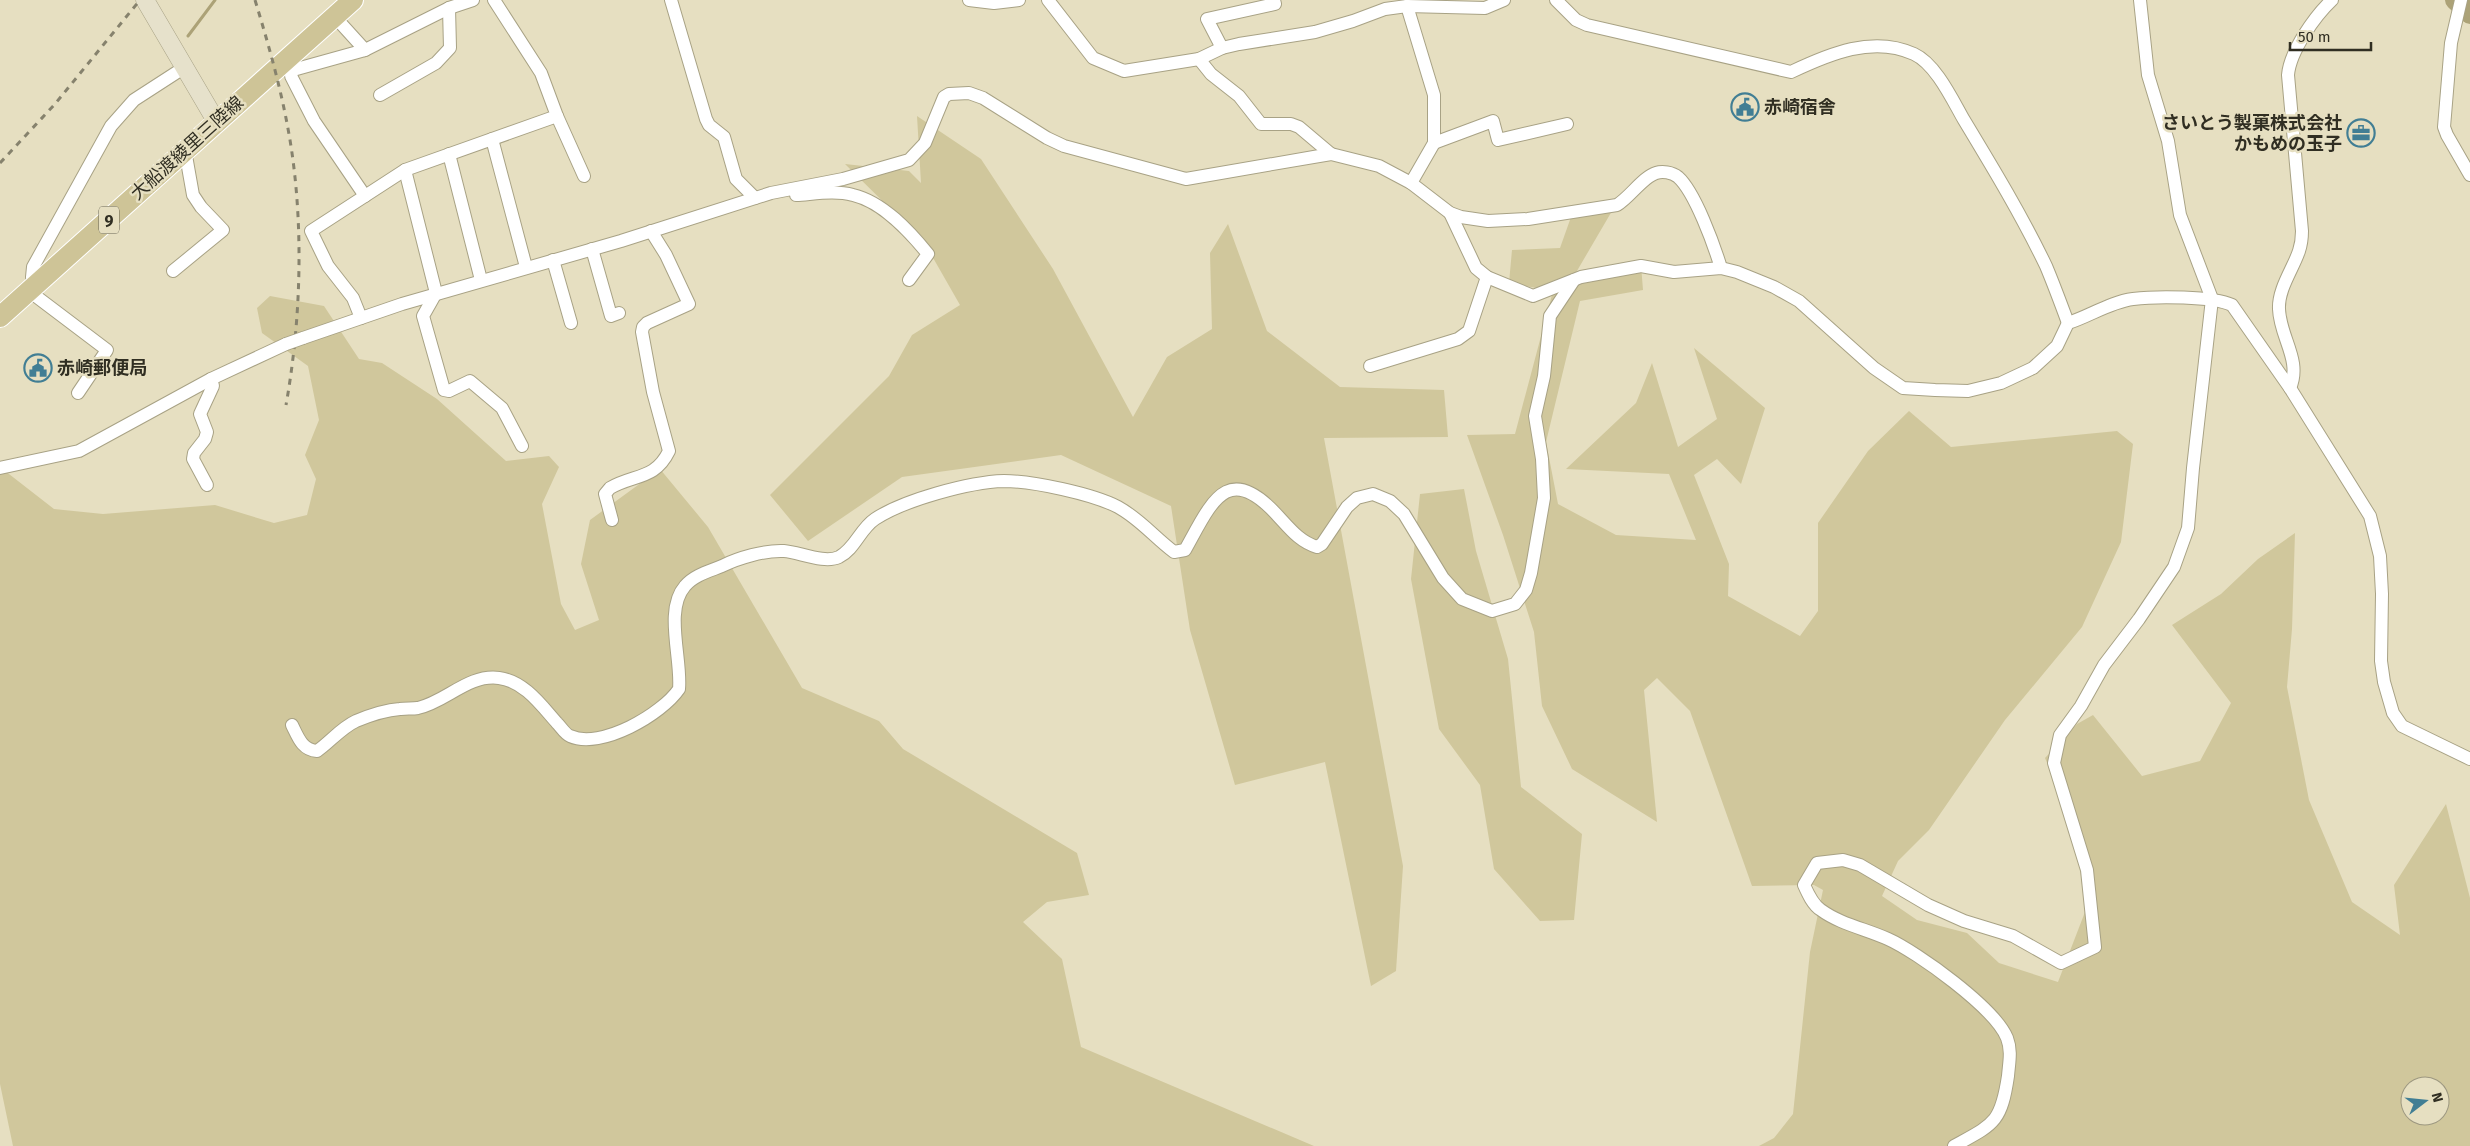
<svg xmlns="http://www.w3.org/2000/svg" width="2470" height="1146" viewBox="0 0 2470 1146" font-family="'Fira Sans','Noto Sans JP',sans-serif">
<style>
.green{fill:#d0c79c;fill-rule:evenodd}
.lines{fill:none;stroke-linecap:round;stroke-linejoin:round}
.stream{stroke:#aca277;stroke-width:3}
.river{stroke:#aca277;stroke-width:20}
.street-casing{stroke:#a8a285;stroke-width:14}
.secondary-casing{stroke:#a8a285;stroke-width:19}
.primary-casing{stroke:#fff;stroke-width:22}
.street{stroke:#fff;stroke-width:12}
.secondary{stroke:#e6e1cb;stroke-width:18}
.primary{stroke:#cec497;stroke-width:20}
.rail{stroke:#86826d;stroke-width:3;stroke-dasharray:6 6;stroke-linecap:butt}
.street-bridge-casing{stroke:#a8a285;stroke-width:14;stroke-linecap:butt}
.street-bridge{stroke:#fff;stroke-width:12}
.labels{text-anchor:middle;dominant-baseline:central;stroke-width:5;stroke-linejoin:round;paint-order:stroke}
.shield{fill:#e6dfc1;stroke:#676352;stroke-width:1}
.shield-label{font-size:16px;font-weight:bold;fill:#302e22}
.poi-label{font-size:18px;font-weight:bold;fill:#302e22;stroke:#e6dfc1;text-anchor:start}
.street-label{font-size:18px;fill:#302e22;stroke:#e6dfc1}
</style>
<rect width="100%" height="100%" fill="#e6dfc1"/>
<g class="green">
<path d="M917,116L981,159L1053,269L1133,417L1167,357L1212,329L1210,253L1228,224L1267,331L1340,387L1444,390L1448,437L1324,438L1403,866L1396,971L1371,986L1325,762L1235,785L1190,630L1171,506L1061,455L902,477L808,541L770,495L889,376L912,335L960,305L924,242L845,164L909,171L921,183Z"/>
<path d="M1612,211L1574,276L1641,265L1643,290L1580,301L1546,442L1558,504L1616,535L1696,540L1669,474L1566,469L1636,403L1652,363L1678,447L1717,419L1694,348L1765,408L1741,484L1717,459L1694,475L1729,564L1728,596L1800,636L1818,611V523L1868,451L1909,411L1951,447L2117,431L2133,444L2121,542L2082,627L2005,720L1929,830L1898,861L1882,896L1917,920L1967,933L1999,963L2058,982L2085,912L2076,829L2045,758L2077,724L2093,715L2142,776L2200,761L2231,703L2172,625L2221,594L2258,559L2295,533L2292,629L2287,687L2309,800L2352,902L2400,935L2394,885L2446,804L2470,898V1146H1759L1774,1138L1793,1114L1810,952L1823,890L1814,885L1752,886L1690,711L1657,678L1644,690L1657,822L1572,769L1542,706L1534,632L1503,535L1467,435L1515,434L1553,291L1509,283L1512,250L1560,248L1571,217ZM2410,1086H2440V1116H2410Z"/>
<path d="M270,296L324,306L359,359L382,363L437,399L506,461L549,456L559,467L542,504L561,604L575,630L599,620L581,564L590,520L660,469L708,527L802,688L879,721L903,749L1077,853L1089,895L1047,902L1023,922L1062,959L1081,1047L1314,1146H13L0,1084V467L54,509L103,514L215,505L274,523L307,515L316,479L305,455L319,420L308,366L262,333L257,308Z"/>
<path d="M1464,489L1476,551L1508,659L1521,787L1582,834L1574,920L1540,921L1494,869L1480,785L1439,729L1411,579L1420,494Z"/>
</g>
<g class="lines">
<path class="stream" d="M188,36L215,0"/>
<path class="river" d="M2455,0L2470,14"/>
<g class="street-casing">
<g id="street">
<path d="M671,0L706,119L709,125L724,137L736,179L755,198"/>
<path d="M969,0L994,3L1019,0"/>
<path d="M1048,0L1093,58L1124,71L1199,59L1222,48L1239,44L1315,32L1353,21L1385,9L1407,6L1485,8L1504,0"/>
<path d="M1556,0L1576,20L1587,25L1791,72C1829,54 1873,35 1914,54C1936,64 1953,101 1964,120C1993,168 2022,216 2046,266C2054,285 2061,304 2068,323"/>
<path d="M2461,0L2451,43L2444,127L2447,135L2470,175"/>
<path d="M1407,6L1434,95V143L1411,183"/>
<path d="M335,17L365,50L449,8L473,0"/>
<path d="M1222,48L1207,19L1275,4L1274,0"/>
<path d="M365,50L293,70L291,76L314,121L365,196"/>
<path d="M1199,59L1211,74L1239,96L1261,124H1291L1299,127L1331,154"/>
<path d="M380,95L436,63L450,48L449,8"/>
<path d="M557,116L584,176"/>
<path d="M492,139L526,267"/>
<path d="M1434,143L1493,121L1498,140L1567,124"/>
<path d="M449,154L481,280"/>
<path d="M405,170L436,293L423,316L444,390L449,391L470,381L502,408L522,446"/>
<path d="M796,195C814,194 835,190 853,195C883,202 910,232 928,254L909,280"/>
<path d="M1450,213L1476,268L1487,277L1533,296L1581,277L1641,266L1674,272L1721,268L1737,272L1774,287L1799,301L1874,368L1903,388L1935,390L1968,391L2001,383L2033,368L2057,346L2068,323C2090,316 2110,302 2133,299C2156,296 2212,296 2232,305L2290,388L2370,516L2380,556L2382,594L2381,661L2384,682L2393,713L2402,726L2470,759"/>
<path d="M592,249L611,316L619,313"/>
<path d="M553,260L571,323"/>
<path d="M173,271L223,230L201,207L193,195L185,150"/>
<path d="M35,286L32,277L33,267L111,126L134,100L185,67"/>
<path d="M29,291L107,350L78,393"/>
<path d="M361,318L353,298L328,266L311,231L405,170L557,116L541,73L494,0"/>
<path d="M303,338L402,304L621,241L771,193L843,179L909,160L925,143L944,97L949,94L969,93L983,98L1047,138L1064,146L1186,179L1331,154L1379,166L1411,183L1450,213L1461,217L1488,221L1528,219L1617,205C1630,197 1643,177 1656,173C1662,171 1672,172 1678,177C1695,192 1714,245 1721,268"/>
<path d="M1370,366L1458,339L1469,331L1487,277"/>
<path d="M2290,388C2302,360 2280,338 2279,309C2278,289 2293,269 2299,251C2301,245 2302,238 2302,231L2288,75C2290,51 2315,16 2332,0"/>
<path d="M0,468L79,451L211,379L286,344"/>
<path d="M207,485L193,459L194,453L205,439L207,432L200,414L213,386L211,379"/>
<path d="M612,520L605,494L610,488C634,474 655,480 669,451L653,392L642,332L643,327L647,323L689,304L666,255L651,231"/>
<path d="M292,725C298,737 302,750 317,751C330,742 341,728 356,721C368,716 386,710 400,709C406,708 412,709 418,708C446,702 468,674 499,678C524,681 541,705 557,723C561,727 565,734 570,736C601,750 662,714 679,689C682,659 664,610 685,586C694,575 710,571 722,566C738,558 765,550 784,551C799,552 824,564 839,557C855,549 860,529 875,519C904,500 969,482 1004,481C1033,481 1093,494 1118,507C1140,519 1154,537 1174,552L1185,550C1211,504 1227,459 1278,516C1290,529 1300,542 1317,547L1322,544L1347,507L1357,498L1373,494L1390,501L1404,514L1443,578L1462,599L1492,611L1515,604L1526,590L1531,573L1544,498L1542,459L1535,416L1544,376L1550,316L1574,280"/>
<path d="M1954,1146C1994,1124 2001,1123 2008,1076C2009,1063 2012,1051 2007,1038C1995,1008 1917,952 1888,939C1866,929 1840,924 1821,910C1813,905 1808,894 1804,885L1817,863L1843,860L1860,865L1928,905L1964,921L2013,936L2061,963L2095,947L2087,870L2054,763L2060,735L2081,706L2104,665L2139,619L2174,567L2188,528L2193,468L2212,299L2180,215L2168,141L2148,75L2140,0"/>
</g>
</g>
<g class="secondary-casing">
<path id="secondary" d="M145,0L216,121"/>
</g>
<g class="primary-casing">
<path id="primary" d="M0,317L353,0"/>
</g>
<use href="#street" class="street"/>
<use href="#secondary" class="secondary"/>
<use href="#primary" class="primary"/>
<g class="rail">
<path d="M255,0C269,46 282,92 290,140C304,225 301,321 286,405"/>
<path d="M0,163L55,104L140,0"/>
</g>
<g class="street-bridge-casing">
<path id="street-bridge" d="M286,344L303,338"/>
</g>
<use href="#street-bridge" class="street-bridge"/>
</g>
<defs>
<g id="civic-ring" transform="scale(1.4375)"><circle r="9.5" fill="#e6dfc1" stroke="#417e94" stroke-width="1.5"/><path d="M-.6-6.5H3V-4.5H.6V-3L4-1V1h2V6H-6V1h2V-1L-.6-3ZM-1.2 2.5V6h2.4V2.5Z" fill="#417e94"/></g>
<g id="office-ring" transform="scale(1.4375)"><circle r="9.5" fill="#e6dfc1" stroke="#417e94" stroke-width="1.5"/><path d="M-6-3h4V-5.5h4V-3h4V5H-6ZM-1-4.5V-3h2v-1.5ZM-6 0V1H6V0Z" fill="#417e94"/></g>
</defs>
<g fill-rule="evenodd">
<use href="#civic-ring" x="1745" y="107"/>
<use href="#office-ring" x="2361" y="133"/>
<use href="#civic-ring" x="38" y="368"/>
</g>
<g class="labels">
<rect class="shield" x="99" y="206.5" width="20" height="27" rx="4"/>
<g class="shield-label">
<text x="109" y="220">9</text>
</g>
<g class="poi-label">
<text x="1764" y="107">赤崎宿舎</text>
<text x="2342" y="123" text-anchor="end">さいとう製菓株式会社<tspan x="2342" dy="21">かもめの玉子</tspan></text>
<text x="57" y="368">赤崎郵便局</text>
</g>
<g class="street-label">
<text transform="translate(187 148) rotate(-42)">大船渡綾里三陸線</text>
</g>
</g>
<g transform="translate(2425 1101) rotate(74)"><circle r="24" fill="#e6dfc1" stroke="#9d9881"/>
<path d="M0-4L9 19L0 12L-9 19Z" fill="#417e94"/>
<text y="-8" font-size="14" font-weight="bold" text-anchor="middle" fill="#302e22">N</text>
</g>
<path d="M2290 42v8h81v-8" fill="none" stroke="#302e22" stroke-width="2.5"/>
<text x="2298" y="42" font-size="15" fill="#302e22" stroke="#e6dfc1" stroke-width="4" paint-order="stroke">50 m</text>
</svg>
